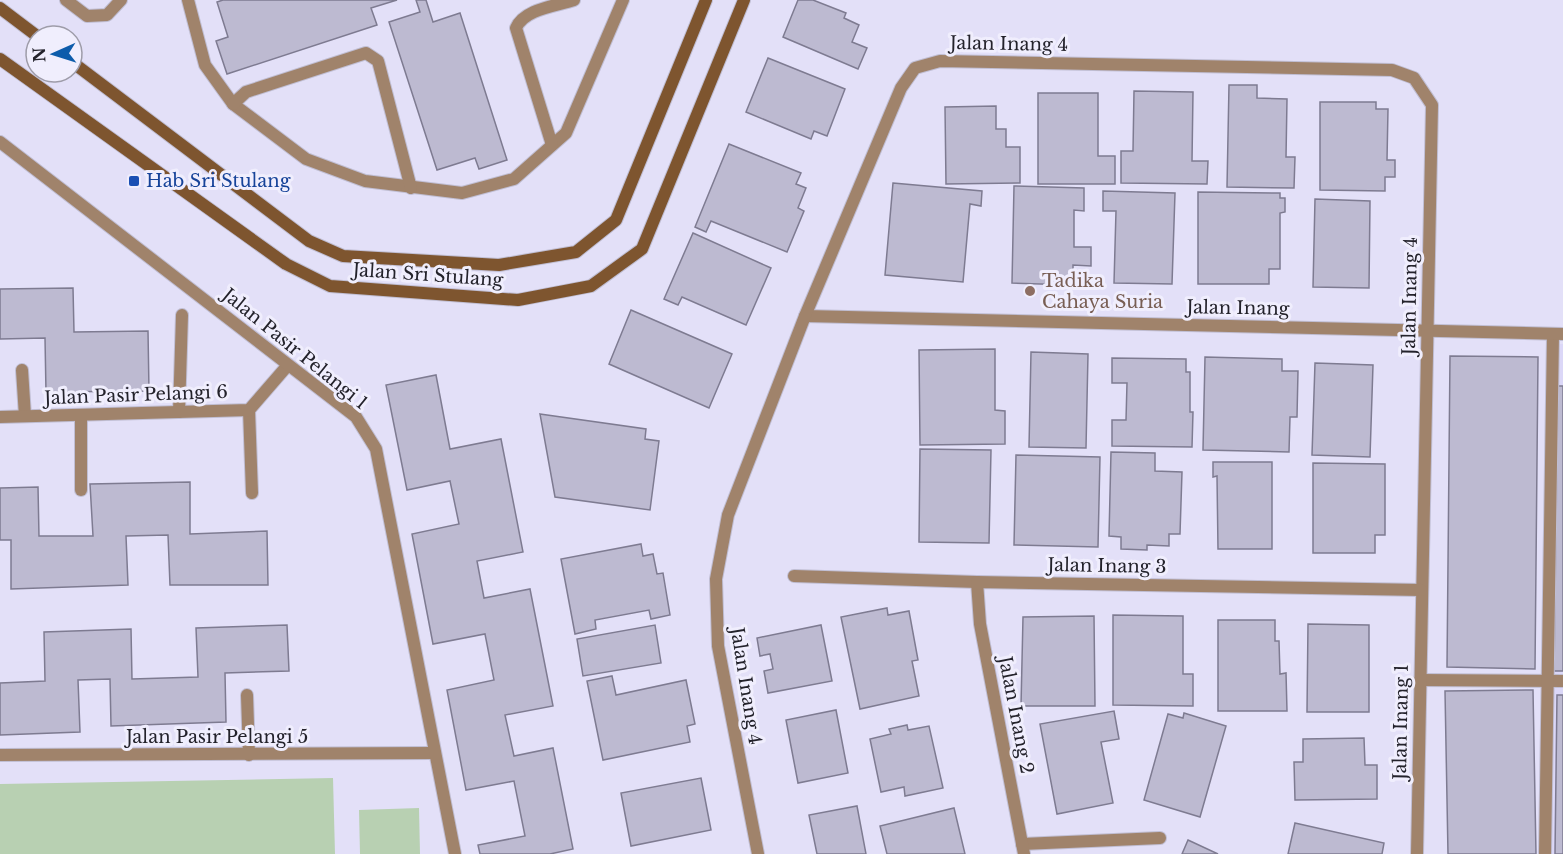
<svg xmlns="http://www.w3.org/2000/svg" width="1563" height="854" viewBox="0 0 1563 854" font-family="'Libre Baskerville',serif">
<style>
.built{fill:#dbd7f7}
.green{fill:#b8d0b2}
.building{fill:#bdbad1;stroke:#7e7b91;stroke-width:1.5}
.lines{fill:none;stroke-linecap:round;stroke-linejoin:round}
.lane-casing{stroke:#c0bed3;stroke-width:14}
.street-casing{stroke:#c0bed3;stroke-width:14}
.secondary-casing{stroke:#c0bed3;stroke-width:14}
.lane{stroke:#a0836b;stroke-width:12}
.street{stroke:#a0836b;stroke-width:12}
.secondary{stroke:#7e552f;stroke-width:12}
.transit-dot{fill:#1a4fb4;stroke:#f0eefd;stroke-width:2}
.education-dot{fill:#8d6e63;stroke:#f0eefd;stroke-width:2}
.labels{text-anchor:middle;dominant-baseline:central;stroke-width:6;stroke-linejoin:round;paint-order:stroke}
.street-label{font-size:18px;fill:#23222b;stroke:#f0eefd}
.transit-label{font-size:18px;fill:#164399;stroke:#f0eefd;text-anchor:start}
.education-label{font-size:18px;fill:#785e54;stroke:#f0eefd;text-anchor:start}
</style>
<rect width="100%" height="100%" fill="#e3e0f8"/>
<path class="built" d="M1558,344H1563V854H1550Z"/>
<g class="green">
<path d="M333,778L335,854H0V784Z"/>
<path d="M419,808L420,854H360L359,810Z"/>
</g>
<g class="building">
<path d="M223,0H397L371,8L377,25L227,74L216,41L228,37L217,2Z"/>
<path d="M416,0H426L433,22L460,13L507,160L479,169L475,158L437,170L389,22L420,12Z"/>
<path d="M798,0H813L846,13L844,18L859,25L852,42L867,48L858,69L783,37Z"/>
<path d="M768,58L845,89L827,136L814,131L811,139L746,112Z"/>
<path d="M1229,85H1257V98L1287,99L1286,157H1295L1294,188L1227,187Z"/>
<path d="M1134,91L1193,92L1192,161H1208L1207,184L1121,183V151H1133Z"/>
<path d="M1038,93H1098V156H1115V184H1038Z"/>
<path d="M1320,102H1376V109H1388L1387,160H1395V177H1385V191L1320,190Z"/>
<path d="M996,106V129H1006V147H1020V183L946,184L945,107Z"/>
<path d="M729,144L801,173L796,184L806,188L798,208L804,211L787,252L711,221L706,232L695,227Z"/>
<path d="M893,183L982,191L981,206L970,204L963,282L885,275Z"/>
<path d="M1014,186L1084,188V211L1074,210V247H1091V266L1073,265V285L1012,283Z"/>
<path d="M1103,191L1175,193L1172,284L1114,283L1116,211H1103Z"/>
<path d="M1198,192L1280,193V198H1285V212L1280,213V269H1269V284H1198Z"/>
<path d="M1315,199L1370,201L1369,288L1313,287Z"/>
<path d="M693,233L771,268L746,325L682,297L678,305L664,299Z"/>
<path d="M73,288L74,332L148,331L149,391L46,392L45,338L0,339V289Z"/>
<path d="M631,310L732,354L709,408L609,364Z"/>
<path d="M995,349V410L1005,411V444L920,445L919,350Z"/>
<path d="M1031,352L1088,354L1086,448L1029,447Z"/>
<path d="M1450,356L1538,357L1535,669L1447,667Z"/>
<path d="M1205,357L1282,359V371H1298L1297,417H1290L1289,452L1203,450Z"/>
<path d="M1112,358L1186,359V372H1190V412H1193L1192,447L1112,446V420H1126L1127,383H1112Z"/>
<path d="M1315,363L1373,365L1370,457L1312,455Z"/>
<path d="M436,375L450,449L501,439L523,552L477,561L484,598L530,589L553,706L505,715L514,756L553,748L573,849L550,854H480L478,845L525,836L514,781L466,790L447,690L494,680L485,634L433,644L412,534L459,524L450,481L407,490L386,385Z"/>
<path d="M1558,386H1563V671H1554Z"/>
<path d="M540,414L646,429L645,439L659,441L650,510L555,497Z"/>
<path d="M920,449L991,450L989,543L919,542Z"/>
<path d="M1111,452L1155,453V471L1182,472L1180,534H1169V546L1147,545V550L1121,549V537L1109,536Z"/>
<path d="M1016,455L1100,457L1098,547L1014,545Z"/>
<path d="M1213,462H1272V549H1218L1217,476L1213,477Z"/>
<path d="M1313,463L1385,464V535H1375V553H1313Z"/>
<path d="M190,482V534L267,531L268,585H170L168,535L126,536L128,585L11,589V540H0V488L38,487L39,536H93L90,484Z"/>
<path d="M641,544L643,556L653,554L657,574L663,573L670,615L651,619L649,610L595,620L596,629L575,634L561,559Z"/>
<path d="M887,608L888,615L909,611L918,660L912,661L919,696L860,709L841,617Z"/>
<path d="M1113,615L1183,616V674H1193V706L1113,705Z"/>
<path d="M1094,616L1095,706H1021L1023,617Z"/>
<path d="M1218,620H1275V641H1279L1280,674L1286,673L1287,711H1218Z"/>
<path d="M1308,624L1369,625V712H1307Z"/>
<path d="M287,625L289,671L225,673L226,722L111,726L110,679L78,680L80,732L0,735V683L45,681L44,632L131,629L132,679L198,677L196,628Z"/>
<path d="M655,625L661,663L583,676L577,639Z"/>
<path d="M821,625L832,681L768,693L764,671L773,669L770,654L760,656L757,638Z"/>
<path d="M612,676L616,695L686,680L695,724L687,726L690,742L603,760L587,681Z"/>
<path d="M1533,690L1536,854H1448L1445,691Z"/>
<path d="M1557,695H1563V854H1555Z"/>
<path d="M836,710L848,773L798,783L786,720Z"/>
<path d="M1114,711L1119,739L1101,742L1113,803L1057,814L1040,724Z"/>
<path d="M1184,713L1226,726L1200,817L1144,800L1168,714L1183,718Z"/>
<path d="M907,725L908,730L929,726L943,788L905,796L904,787L881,792L870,739L891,734L889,729Z"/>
<path d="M1364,738L1365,765H1377V799L1295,800L1294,762H1303V739Z"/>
<path d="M701,778L711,830L631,846L621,793Z"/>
<path d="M857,806L866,854H817L809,815Z"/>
<path d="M954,808L965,854H887L880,826Z"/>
<path d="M1295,823L1384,843L1382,854H1288Z"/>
<path d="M1188,840L1218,854H1182Z"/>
</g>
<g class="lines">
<g class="lane-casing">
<g id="lane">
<path d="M66,0L87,16L107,15L121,0"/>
<path d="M188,0L205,65L233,104L306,159L365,181L462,193L514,179L566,133L623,0"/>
<path d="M233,104L246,92L366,53L378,61L411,188"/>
<path d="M552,145L516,28C524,9 556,6 574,0"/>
<path d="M22,370L25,416"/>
<path d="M249,410L252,493"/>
<path d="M179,412L182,315"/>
<path d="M81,415V490"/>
<path d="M0,417L249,410L288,365"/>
<path d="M794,576L977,582"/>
<path d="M1420,680L1563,681"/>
<path d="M247,695L249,755"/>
<path d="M0,755L434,753"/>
<path d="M1545,854L1553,334"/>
</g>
</g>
<g class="street-casing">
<g id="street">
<path d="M0,142L356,417L376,449L455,854"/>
<path d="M805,316L1563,334"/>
<path d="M1022,844L1160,838"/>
<path d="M758,854L718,646L716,579L728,515L805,316L901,88L915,68L940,61L1392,70L1414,78L1432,105L1417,854"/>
<path d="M1024,854L980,624L977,582L1421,590"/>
</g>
</g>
<g class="secondary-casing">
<g id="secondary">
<path d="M0,8L37,36"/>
<path d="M0,59L286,264L330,286L518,300L591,286L642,249L744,0"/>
<path d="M72,62L309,241L343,256L499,265L576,252L616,220L706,0"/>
</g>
</g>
<use href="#lane" class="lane"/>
<use href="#street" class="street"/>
<use href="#secondary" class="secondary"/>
</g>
<rect class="transit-dot" x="128" y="175" width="12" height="12" rx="3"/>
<circle class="education-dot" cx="1030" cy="291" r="6"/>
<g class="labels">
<g class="street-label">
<text transform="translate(1009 44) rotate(1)">Jalan Inang 4</text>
<text transform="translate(428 275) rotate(4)">Jalan Sri Stulang</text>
<text transform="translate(1410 296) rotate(-89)">Jalan Inang 4</text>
<text transform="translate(1238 308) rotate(1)">Jalan Inang</text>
<text transform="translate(295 349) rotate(39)">Jalan Pasir Pelangi 1</text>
<text transform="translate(136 395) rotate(-2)">Jalan Pasir Pelangi 6</text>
<text transform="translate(1107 566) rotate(1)">Jalan Inang 3</text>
<text transform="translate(746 686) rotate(81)">Jalan Inang 4</text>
<text transform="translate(1016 715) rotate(79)">Jalan Inang 2</text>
<text transform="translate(1401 722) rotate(-89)">Jalan Inang 1</text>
<text x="217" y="737">Jalan Pasir Pelangi 5</text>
</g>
<g class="transit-label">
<text x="146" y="181">Hab Sri Stulang</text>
</g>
<g class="education-label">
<text x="1042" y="281">Tadika<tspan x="1042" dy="21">Cahaya Suria</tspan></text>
</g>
</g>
<g transform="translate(54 54) rotate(267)"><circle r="28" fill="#f0eefd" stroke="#9e9ca9" stroke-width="1.5"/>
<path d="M0-4.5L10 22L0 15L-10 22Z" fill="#0d5cab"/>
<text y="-9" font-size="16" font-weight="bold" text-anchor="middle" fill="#23222b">N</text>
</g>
</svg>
